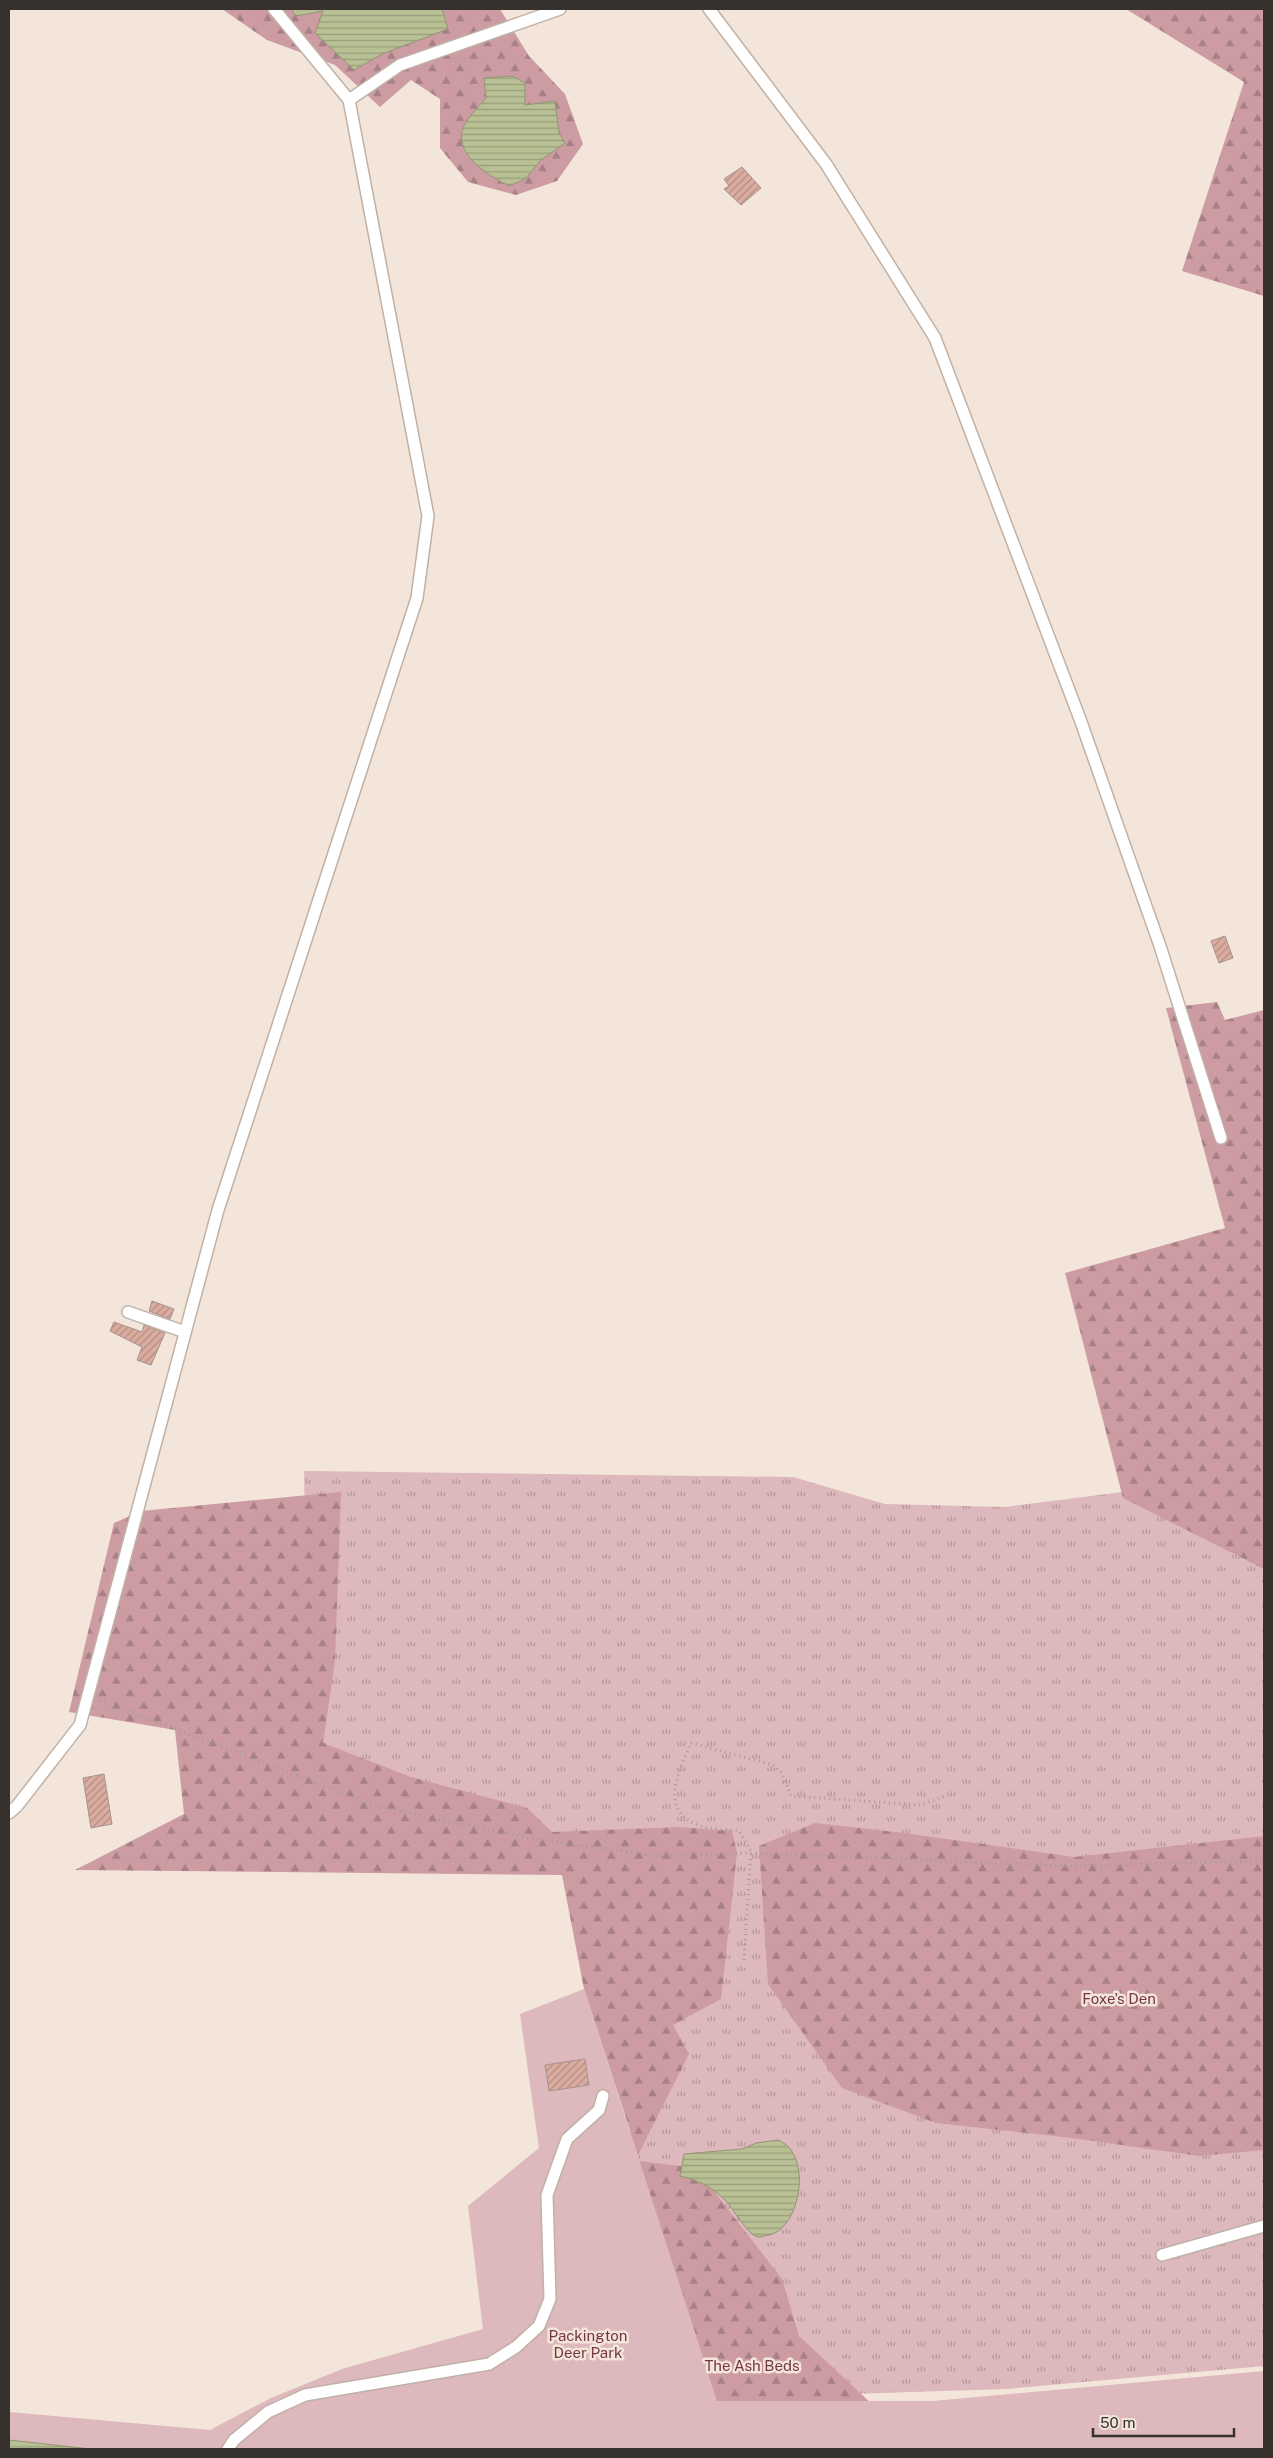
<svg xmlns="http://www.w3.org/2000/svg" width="1273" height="2458" viewBox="0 0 1273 2458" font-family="'Public Sans',sans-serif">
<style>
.grass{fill:url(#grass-tufts)}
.forest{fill:url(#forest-firs)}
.green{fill:#ddb8bc}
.water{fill:url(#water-rules);stroke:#929575}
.building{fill:url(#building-hatch);stroke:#a5938e}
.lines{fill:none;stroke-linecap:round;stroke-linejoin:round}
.lane-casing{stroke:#bfb1a6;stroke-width:14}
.path{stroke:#a59b92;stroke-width:3;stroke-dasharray:1 4;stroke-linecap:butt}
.lane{stroke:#fff;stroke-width:11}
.labels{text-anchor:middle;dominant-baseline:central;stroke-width:5;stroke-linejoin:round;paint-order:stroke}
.park-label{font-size:15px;fill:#763744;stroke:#f3e5d9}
</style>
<defs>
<pattern id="grass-tufts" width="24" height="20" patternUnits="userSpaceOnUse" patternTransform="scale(1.25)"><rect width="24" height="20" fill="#ddb8bc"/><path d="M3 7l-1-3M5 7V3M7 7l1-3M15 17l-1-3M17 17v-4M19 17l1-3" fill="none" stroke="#b49699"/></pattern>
<pattern id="forest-firs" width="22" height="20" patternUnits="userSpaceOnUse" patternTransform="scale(1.25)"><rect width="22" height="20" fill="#cd9ca3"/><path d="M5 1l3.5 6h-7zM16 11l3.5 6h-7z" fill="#a78085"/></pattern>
<pattern id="water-rules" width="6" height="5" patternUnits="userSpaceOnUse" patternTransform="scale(1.25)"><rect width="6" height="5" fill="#b9c094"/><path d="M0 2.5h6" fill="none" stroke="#979d79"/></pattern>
<pattern id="building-hatch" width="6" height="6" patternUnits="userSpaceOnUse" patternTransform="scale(1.25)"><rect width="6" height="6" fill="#dbac9f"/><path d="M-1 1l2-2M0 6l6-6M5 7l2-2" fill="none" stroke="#b28d82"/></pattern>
</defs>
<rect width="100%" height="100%" fill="#f3e5d9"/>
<path class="grass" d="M304,1471L793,1477L885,1504L1005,1507L1138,1490L1264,1517V2366L1006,2389L722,2398L555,2186L632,2129L566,1872L309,1756Z"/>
<g class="forest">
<path d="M222,9H500L529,56L565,94L583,144L557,181L516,195L468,182L440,148V99L411,80L380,107L335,65L267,40Z"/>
<path d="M1126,9H1264V296L1182,271L1244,82Z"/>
<path d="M1217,1002L1225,1020L1264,1010V1569L1123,1498L1065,1273L1225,1228L1166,1008Z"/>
<path d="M341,1492L335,1661L323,1743L411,1777L527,1808L552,1832L679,1827L732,1831L737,1853L721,1999L673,2025L689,2054L638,2155L584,1989L562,1875L75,1870L184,1814L175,1730L69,1712L114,1523L141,1511Z"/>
<path d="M815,1823L904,1833L1074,1857L1264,1836V2150L1199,2156L1072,2138L936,2123L842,2088L768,1984L759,1846Z"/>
<path d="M639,2161L696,2168L782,2279L799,2336L874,2406L511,2449L700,2348Z"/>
</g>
<path class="green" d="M584,1989L717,2401H933L1264,2371V2449H9V2412L210,2430L271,2398L342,2369L483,2329L468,2206L539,2148L520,2014Z"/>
<g class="water">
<path d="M291,9H442L448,29L382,54L354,70L315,33L323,11L296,16Z"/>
<path d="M512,76L525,83V105L555,101L559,133L565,143L541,160L525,179L509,186C488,175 448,152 466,122C471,114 479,106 486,98L484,78Z"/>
<path d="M778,2140C814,2154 800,2229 769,2235C765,2235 762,2238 758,2237C746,2234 734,2208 723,2198C710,2186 697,2180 680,2176L684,2154L742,2149L756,2143Z"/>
<path d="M9,2440L91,2449H9Z"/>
</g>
<g class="building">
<path d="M742,167L761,188L741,205L724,189L729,186L724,179Z"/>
<path d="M1225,936L1233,958L1219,963L1211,941Z"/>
<path d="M152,1301L174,1309L170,1319L149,1311Z"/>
<path d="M114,1322L142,1332L144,1325L165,1333L151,1365L137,1360L142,1347L110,1331Z"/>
<path d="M104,1774L112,1824L91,1828L83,1778Z"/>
<path d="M585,2059L589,2085L549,2091L545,2065Z"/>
</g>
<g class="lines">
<g class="lane-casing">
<g id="lane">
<path d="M709,9L826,164L935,338L1080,719L1160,946L1221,1138"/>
<path d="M349,100L400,65L560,9"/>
<path d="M128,1312L185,1332"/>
<path d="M9,1813L17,1806L80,1725L218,1210L417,598L428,516L349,100L274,9"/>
<path d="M1162,2255L1264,2226"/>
<path d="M228,2449L234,2440L268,2412L305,2395L489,2364L516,2347L539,2326L550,2299L547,2195L567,2139L599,2110L603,2096"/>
</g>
</g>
<g class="path">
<path d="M100,1700L379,1807L528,1838L657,1856L757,1853L1062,1866L1264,1861"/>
<path d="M744,1960L751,1851L739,1831C727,1829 713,1830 701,1826C657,1812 678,1774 691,1743L773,1765L782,1773L791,1796L921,1805L945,1796"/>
</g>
<use href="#lane" class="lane"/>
</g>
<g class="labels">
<g class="park-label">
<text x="1119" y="1998">Foxe's Den</text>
<text x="588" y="2335">Packington<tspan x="588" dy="17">Deer Park</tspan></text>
<text x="752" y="2365">The Ash Beds</text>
</g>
</g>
<rect width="1273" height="2458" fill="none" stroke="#37312d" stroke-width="20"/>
<path d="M1093 2428v8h141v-8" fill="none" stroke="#37312d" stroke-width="2.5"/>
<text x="1100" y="2428" font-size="15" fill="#37312d" stroke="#f3e5d9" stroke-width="4" paint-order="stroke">50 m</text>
</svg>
